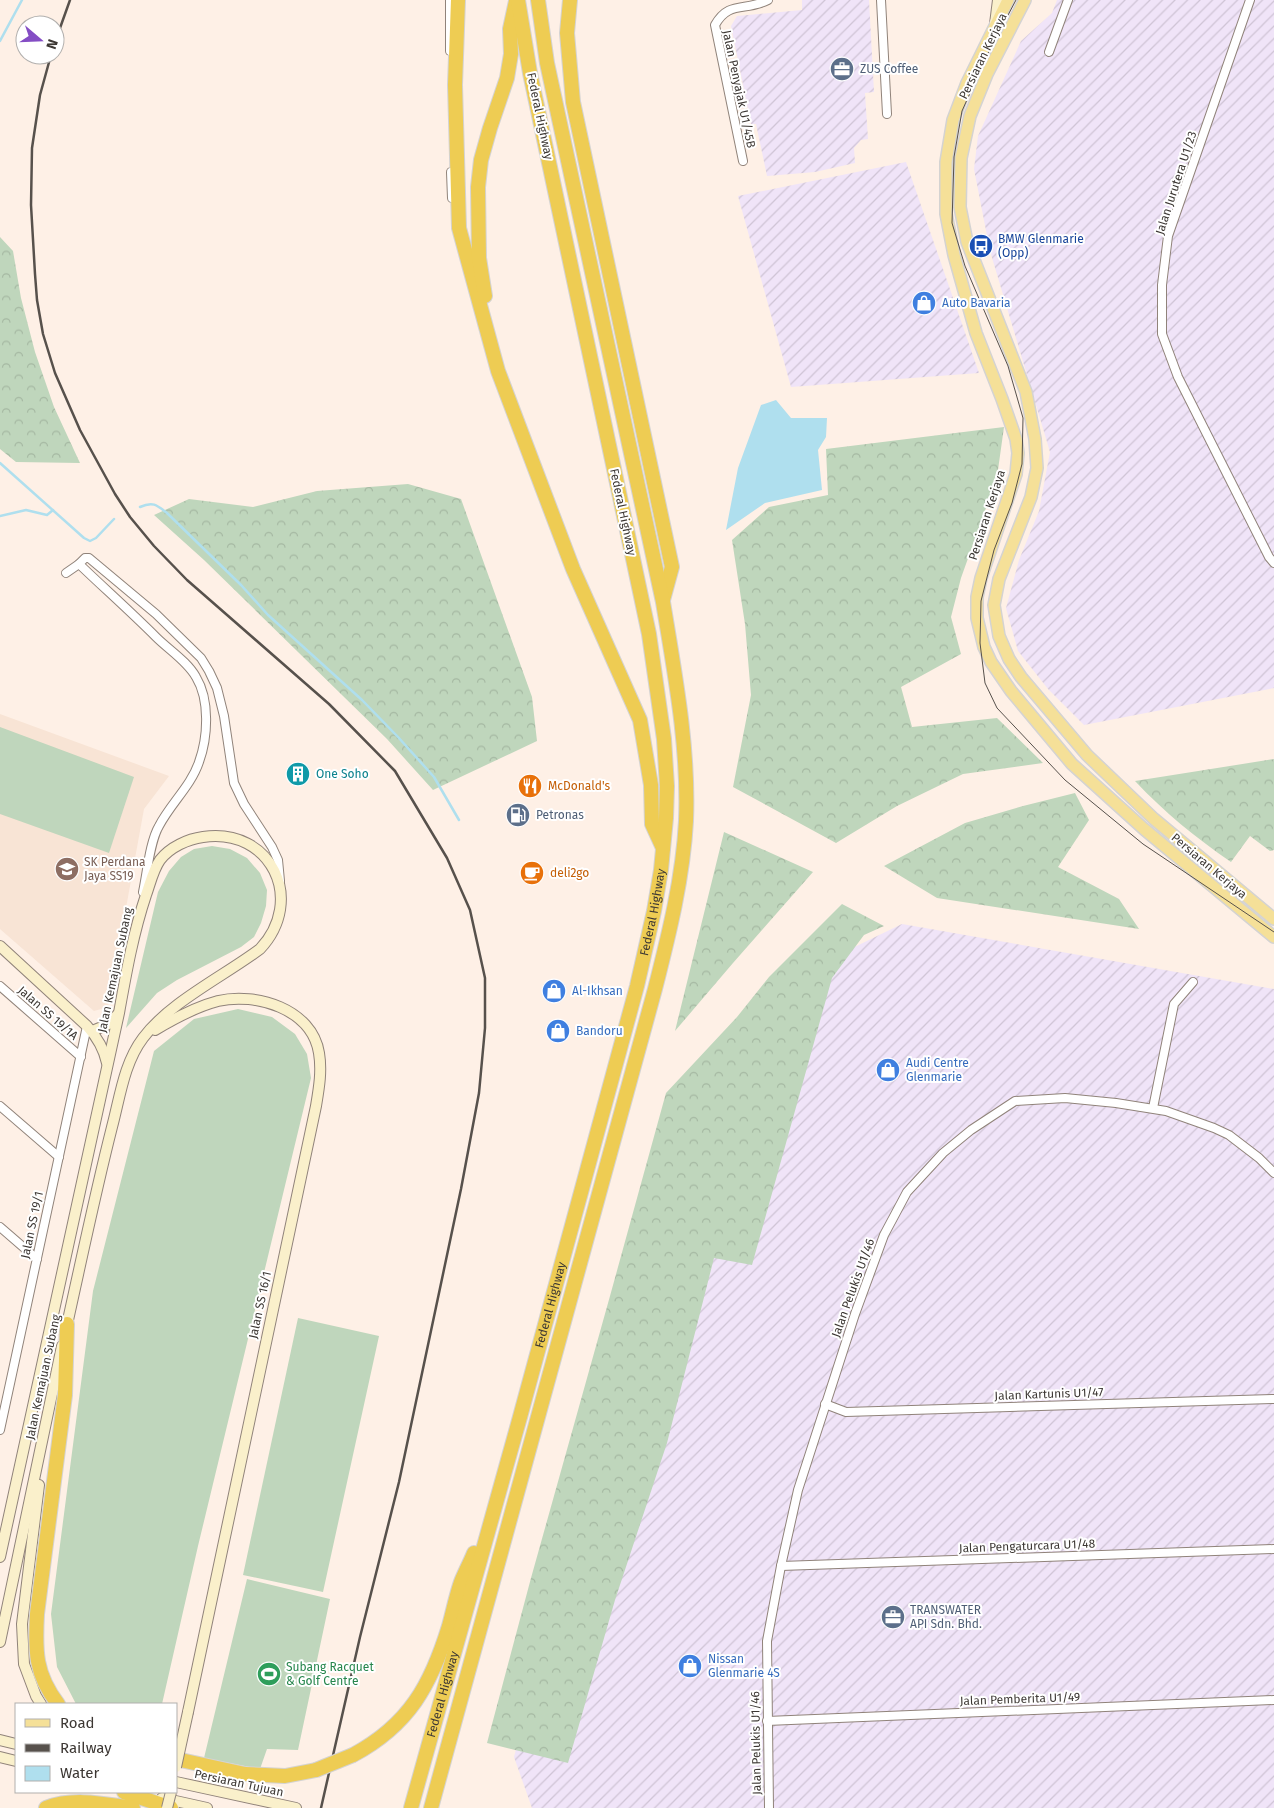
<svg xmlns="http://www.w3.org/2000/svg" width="1274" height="1808" viewBox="0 0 1274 1808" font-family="'Fira Sans',sans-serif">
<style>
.industrial{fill:url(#industrial-furrows)}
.built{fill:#f8e4d5}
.grass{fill:#bfd6bc}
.forest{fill:url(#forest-crowns)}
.water{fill:#afdfee}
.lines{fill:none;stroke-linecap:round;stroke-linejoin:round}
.stream{stroke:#afdfee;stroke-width:2.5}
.street-casing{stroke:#90837a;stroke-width:10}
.secondary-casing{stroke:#90837a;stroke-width:12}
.primary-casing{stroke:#d4d3d2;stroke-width:14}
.highway-casing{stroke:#d4d3d2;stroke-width:16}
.street{stroke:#fff;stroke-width:8}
.secondary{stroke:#faf0cb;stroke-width:10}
.primary{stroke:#f5e098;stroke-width:11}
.highway{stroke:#eecc53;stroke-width:14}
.tram{stroke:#57514c;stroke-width:1}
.rail{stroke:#57514c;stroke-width:2.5}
.secondary-bridge-casing{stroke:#90837a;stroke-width:12;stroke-linecap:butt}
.highway-bridge-casing{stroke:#d4d3d2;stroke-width:16;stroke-linecap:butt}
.secondary-bridge{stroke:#faf0cb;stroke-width:10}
.highway-bridge{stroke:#eecc53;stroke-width:14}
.labels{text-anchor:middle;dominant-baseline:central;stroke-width:4;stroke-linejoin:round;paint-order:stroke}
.street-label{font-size:12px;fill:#3c3733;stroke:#fff}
.service-label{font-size:12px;fill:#4e5e75;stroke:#fff;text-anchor:start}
.transit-label{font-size:12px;fill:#164399;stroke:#fff;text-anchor:start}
.shop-label{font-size:12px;fill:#366cbe;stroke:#fff;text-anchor:start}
.culture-label{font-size:12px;fill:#0d838f;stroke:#fff;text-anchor:start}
.food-label{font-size:12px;fill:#c56008;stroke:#fff;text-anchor:start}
.education-label{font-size:12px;fill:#785e54;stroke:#fff;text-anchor:start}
.leisure-label{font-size:12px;fill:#27864d;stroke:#fff;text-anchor:start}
</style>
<defs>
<pattern id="industrial-furrows" width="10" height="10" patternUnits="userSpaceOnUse" patternTransform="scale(1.25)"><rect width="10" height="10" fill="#f0e4f8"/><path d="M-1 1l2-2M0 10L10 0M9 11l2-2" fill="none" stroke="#cfc4d5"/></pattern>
<pattern id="forest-crowns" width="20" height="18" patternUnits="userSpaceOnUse" patternTransform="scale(1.25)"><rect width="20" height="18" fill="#bfd6bc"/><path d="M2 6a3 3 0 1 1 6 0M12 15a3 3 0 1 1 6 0" fill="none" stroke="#a5b8a2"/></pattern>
</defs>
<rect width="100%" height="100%" fill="#fef0e6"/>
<g class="industrial">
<path d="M802,0H869L874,92L865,93L868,139L861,140L854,148L855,163L815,172L767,176L756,124H751L731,26L737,16L802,10Z"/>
<path d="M1057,0H1274V688L1084,725L1048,689L1018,651L1006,608L1019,560L1039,511L1050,452L990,251L974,169L978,136L1021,41L1052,13Z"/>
<path d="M906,162L979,373L791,387L738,196Z"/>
<path d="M902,924L1274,989V1808H532L514,1757L696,1070L840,954Z"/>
</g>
<path class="built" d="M0,714L169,776L144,809L108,1007L94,1011L0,929Z"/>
<g class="grass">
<path d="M0,727L134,777L109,853L0,814Z"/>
<path d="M212,846L230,849L247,858L260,873L267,890L266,906L261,923L254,937L241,947L177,980L157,993L126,1028L158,892L169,871L181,857L194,849Z"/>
<path d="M238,1009L272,1017L295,1034L307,1054L311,1078L198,1546L162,1704H76L57,1667L51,1614L93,1291L154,1051L194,1019Z"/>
<path d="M298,1318L379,1336L323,1592L243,1575Z"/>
<path d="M247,1579L330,1599L298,1750L267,1749L260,1769L204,1758Z"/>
</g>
<g class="forest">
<path d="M0,237L13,251L21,298L35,352L54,407L80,463L16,462L0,449Z"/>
<path d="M1004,427L997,477L961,578L951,617L961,654L901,687L912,727L997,718L1043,763L963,774L897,806L836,843L733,787L751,695L745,624L732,540L769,507L828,495L826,449Z"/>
<path d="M408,484L461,499L532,697L537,741L433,790L387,739L204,560L154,515L189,499L253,507L317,491Z"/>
<path d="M1274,759V850L1270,851L1250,836L1231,862C1196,838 1164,812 1135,781Z"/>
<path d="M1075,793L1089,820L1058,867L1119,899L1139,929L937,898L884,866L965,823L1023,806Z"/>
<path d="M724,832L813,872L733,963L675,1031Z"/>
<path d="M842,904L884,926L864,935L832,978L752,1265L714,1258L667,1443L615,1600L568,1763L487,1743L531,1578L610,1296L666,1093L737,1017L769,977Z"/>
</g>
<path class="water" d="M776,400L791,418H827L826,437L818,450L822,490L765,503L726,530L738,468L761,405Z"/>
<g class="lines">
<g class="stream">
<path d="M0,41L22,0"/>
<path d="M0,463L84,538L90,541L96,538L114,519"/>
<path d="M140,507C153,501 157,505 167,513L241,585L268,615L362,700L398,737L434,777L459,820"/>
<path d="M0,516L26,510L47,515L53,510"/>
</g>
<g class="street-casing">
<g id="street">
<path d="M881,0L887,114"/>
<path d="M1250,0L1168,236L1162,285V334L1178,377L1269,557L1274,563"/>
<path d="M450,51V0"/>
<path d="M1049,52L1068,0"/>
<path d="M743,161L715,25C729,0 745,12 768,0"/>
<path d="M451,172L452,198"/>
<path d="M66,573L79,564"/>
<path d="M143,892C147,873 150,841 159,826C171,803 191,786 199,762C208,737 210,700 196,677C187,661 169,650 156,637C131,612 104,588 79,564L85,558H89L156,614L201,658L209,671L217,688L224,716L234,783L244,804L272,847L278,860L280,881"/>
<path d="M0,986L81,1057"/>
<path d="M0,1106L59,1157"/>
<path d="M1153,1108L1174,1004L1193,982"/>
<path d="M0,1227L37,1259"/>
<path d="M825,1404L846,1412L1274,1399"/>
<path d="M0,1430L87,1026"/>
<path d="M781,1566L1274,1549"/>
<path d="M767,1721L1274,1700"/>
<path d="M769,1808L767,1641L781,1566L798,1490L855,1314L884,1235L907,1192L943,1153L971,1130L1015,1101L1065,1098L1116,1103L1166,1111L1214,1128L1229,1135L1259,1158L1274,1173"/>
</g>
</g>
<g class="secondary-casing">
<g id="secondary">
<path d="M995,24L998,0"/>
<path d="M0,946L87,1026C97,1037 104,1049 107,1063"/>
<path d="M155,1030C175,1018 195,1007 218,1001C256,992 312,1009 319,1053C322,1071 319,1088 316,1106L188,1712"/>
<path d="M92,1031L109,1024L118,1014"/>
<path d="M39,1485L22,1624L24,1664L36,1696L41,1704"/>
<path d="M0,1557L119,1013C126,974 133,934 146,895C150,884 153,870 160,860C170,847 188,839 203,837C271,827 306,900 260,949C224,976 170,1002 143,1038C124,1063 120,1097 112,1127C95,1194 81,1262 66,1329"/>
<path d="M0,1642L62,1346"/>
<path d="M0,1740L16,1744"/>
<path d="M0,1757L16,1761"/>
<path d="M176,1782L296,1808"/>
<path d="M162,1798L207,1808"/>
</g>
</g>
<g class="primary-casing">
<g id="primary">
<path d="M1008,0L967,83L953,120L946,162V214L954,255L976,333L1002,399L1016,439L1018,453L1016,474L981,578L977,597V618L984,647L991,662L1011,691L1072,764L1144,829L1274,937"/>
<path d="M1025,0L987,74L970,116L961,158L960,207L967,242L1026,392L1035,439L1037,468L1031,497L999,579L994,605L999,636L1009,659L1021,677L1087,755L1154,819L1274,919"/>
</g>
</g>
<g class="highway-casing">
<g id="highway">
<path d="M458,0L455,85L459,228L498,371L573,569L640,720L651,785L652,824L663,848"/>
<path d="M570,0L567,33L573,102L672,567L663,600"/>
<path d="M485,296L479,258L478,187L481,160L490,128L507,78L511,54L510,29L516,1"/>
<path d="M58,1704C35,1674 35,1651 37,1614L65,1395L67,1324"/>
<path d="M353,1755C409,1725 431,1685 449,1626C453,1612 456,1596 461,1582C465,1572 470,1563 474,1553"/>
<path d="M176,1759L245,1774L285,1776L316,1770"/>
<path d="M124,1792L171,1808"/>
<path d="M46,1808C74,1797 104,1804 133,1808"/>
<path id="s1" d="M411,1808L520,1417L637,986L654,911L661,870L666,818L667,786L664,739L649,634L530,73L518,0"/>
<path d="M431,1808L655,989C669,934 683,878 686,821C689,748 675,675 663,602L547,63L538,0"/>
</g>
</g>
<use href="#street" class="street"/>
<use href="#secondary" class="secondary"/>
<use href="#primary" class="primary"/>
<use href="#highway" class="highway"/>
<path class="tram" d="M1016,0L987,55L962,111L954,157L952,223L965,266L1008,366L1023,418L1022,464L1012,503L994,550L981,601L980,643L985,683L997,708L1065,780L1143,844L1274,932"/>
<g class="rail">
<path d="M55,42L70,0"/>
<path d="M51,55L40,95L32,148L31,205L35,274L37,300L43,334L55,373L80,430L115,494L130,517L154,546L187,580L329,704L395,771L447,858L470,910L485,978V1028L479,1093L461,1189L399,1482L360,1637L321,1808"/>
</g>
<g class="secondary-bridge-casing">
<g id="secondary-bridge">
<path d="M176,1767L188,1712"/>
<path d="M167,1808L171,1792"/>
</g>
</g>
<g class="highway-bridge-casing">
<path id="highway-bridge" d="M316,1770L353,1755"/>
</g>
<use href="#secondary-bridge" class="secondary-bridge"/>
<use href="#highway-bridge" class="highway-bridge"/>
</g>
<defs>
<g id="office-disc" transform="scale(1.25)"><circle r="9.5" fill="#5c6f8a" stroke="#fff"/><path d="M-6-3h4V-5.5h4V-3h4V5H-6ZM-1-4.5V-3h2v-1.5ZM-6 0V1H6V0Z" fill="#fff"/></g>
<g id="bus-disc" transform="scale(1.25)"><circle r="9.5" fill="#1a4fb4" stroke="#fff"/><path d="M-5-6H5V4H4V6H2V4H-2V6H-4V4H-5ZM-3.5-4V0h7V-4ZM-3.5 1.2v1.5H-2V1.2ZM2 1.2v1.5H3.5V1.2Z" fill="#fff"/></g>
<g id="shop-disc" transform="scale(1.25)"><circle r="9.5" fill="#3f7fe0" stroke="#fff"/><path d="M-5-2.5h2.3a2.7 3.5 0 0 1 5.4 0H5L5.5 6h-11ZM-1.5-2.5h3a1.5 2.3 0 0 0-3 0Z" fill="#fff"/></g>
<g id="building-disc" transform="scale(1.25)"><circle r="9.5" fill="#0f9aa8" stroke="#fff"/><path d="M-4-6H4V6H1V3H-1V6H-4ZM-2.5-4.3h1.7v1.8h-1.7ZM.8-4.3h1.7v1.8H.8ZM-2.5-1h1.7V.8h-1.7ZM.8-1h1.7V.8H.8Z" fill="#fff"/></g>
<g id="restaurant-disc" transform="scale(1.25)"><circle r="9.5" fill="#e8710a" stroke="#fff"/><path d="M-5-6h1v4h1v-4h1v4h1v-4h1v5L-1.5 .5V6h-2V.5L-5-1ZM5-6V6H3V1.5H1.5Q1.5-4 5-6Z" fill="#fff"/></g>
<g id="fuel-disc" transform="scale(1.25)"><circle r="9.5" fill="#5c6f8a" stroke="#fff"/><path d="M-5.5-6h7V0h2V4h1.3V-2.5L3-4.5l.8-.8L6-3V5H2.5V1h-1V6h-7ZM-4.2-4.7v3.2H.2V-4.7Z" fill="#fff"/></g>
<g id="school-disc" transform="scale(1.25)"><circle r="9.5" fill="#8d6e63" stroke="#fff"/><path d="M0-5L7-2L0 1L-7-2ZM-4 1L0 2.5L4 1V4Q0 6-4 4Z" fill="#fff"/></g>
<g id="cafe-disc" transform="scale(1.25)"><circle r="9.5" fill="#e8710a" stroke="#fff"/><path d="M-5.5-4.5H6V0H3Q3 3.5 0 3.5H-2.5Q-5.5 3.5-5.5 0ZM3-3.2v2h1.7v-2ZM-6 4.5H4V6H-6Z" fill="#fff"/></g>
<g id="stadium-disc" transform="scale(1.25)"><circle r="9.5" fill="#2e9e5b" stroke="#fff"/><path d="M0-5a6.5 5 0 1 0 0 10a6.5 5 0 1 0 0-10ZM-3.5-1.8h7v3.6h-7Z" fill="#fff"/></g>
</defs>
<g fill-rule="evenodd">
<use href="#office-disc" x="842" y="69"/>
<use href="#bus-disc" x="981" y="246"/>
<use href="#shop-disc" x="924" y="303"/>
<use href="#building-disc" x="298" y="774"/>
<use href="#restaurant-disc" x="530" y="786"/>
<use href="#fuel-disc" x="518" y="815"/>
<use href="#school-disc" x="67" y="869"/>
<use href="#cafe-disc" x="532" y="873"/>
<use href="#shop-disc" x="554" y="991"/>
<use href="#shop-disc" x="558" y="1031"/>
<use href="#shop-disc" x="888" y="1070"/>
<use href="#office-disc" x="893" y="1617"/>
<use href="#shop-disc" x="690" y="1666"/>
<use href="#stadium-disc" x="269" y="1674"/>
</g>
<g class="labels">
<g class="street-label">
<text transform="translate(983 56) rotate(-64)">Persiaran Kerjaya</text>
<text transform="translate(739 89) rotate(78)">Jalan Penyajak U1/45B</text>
<text transform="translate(540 116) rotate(78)">Federal Highway</text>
<text transform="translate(1176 183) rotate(-72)">Jalan Jurutera U1/23</text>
<text transform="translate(623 512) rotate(78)">Federal Highway</text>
<text transform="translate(987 515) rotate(-72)">Persiaran Kerjaya</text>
<text transform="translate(1209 866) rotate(40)">Persiaran Kerjaya</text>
<text stroke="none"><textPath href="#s1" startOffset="928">Federal Highway</textPath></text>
<text transform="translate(115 970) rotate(-78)">Jalan Kemajuan Subang</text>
<text transform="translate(48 1013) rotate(41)">Jalan SS 19/1A</text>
<text transform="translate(32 1225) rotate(-78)">Jalan SS 19/1</text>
<text transform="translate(853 1288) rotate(-70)">Jalan Pelukis U1/46</text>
<text stroke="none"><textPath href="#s1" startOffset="522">Federal Highway</textPath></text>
<text transform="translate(260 1305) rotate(-78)">Jalan SS 16/1</text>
<text transform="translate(43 1377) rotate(-78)">Jalan Kemajuan Subang</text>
<text transform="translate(1049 1394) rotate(-2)">Jalan Kartunis U1/47</text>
<text transform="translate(1027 1546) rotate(-2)">Jalan Pengaturcara U1/48</text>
<text stroke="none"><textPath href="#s1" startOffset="118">Federal Highway</textPath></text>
<text transform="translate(1020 1699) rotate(-2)">Jalan Pemberita U1/49</text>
<text transform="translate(756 1743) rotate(-91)">Jalan Pelukis U1/46</text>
<text transform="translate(239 1783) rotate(12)">Persiaran Tujuan</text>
</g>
<g class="service-label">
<text x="860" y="69">ZUS Coffee</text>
<text x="536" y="815">Petronas</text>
<text x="910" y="1610">TRANSWATER<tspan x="910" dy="14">API Sdn. Bhd.</tspan></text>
</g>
<g class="transit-label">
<text x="998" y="239">BMW Glenmarie<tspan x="998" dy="14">(Opp)</tspan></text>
</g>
<g class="shop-label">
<text x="942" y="303">Auto Bavaria</text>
<text x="572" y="991">Al-Ikhsan</text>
<text x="576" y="1031">Bandoru</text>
<text x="906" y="1063">Audi Centre<tspan x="906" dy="14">Glenmarie</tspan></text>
<text x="708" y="1659">Nissan<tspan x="708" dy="14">Glenmarie 4S</tspan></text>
</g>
<g class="culture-label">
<text x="316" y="774">One Soho</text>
</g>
<g class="food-label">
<text x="548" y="786">McDonald's</text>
<text x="550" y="873">deli2go</text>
</g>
<g class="education-label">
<text x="84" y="862">SK Perdana<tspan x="84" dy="14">Jaya SS19</tspan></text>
</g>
<g class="leisure-label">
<text x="286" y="1667">Subang Racquet<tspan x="286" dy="14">&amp; Golf Centre</tspan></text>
</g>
</g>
<rect x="15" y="1703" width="162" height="90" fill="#ffffff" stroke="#b1afad"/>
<rect x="25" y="1719" width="25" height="8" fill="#f5e098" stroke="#b1afad"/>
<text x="60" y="1728" font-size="15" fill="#3c3733">Road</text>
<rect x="25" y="1744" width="25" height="8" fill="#57514c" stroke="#b1afad"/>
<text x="60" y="1753" font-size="15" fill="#3c3733">Railway</text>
<rect x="25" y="1766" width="25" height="15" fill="#afdfee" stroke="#b1afad"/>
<text x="60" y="1778" font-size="15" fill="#3c3733">Water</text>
<g transform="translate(40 40) rotate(109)"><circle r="24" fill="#ffffff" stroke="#b1afad"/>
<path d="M0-4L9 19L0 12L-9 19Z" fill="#844dc4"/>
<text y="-8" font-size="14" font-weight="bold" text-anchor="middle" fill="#3c3733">N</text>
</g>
</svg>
